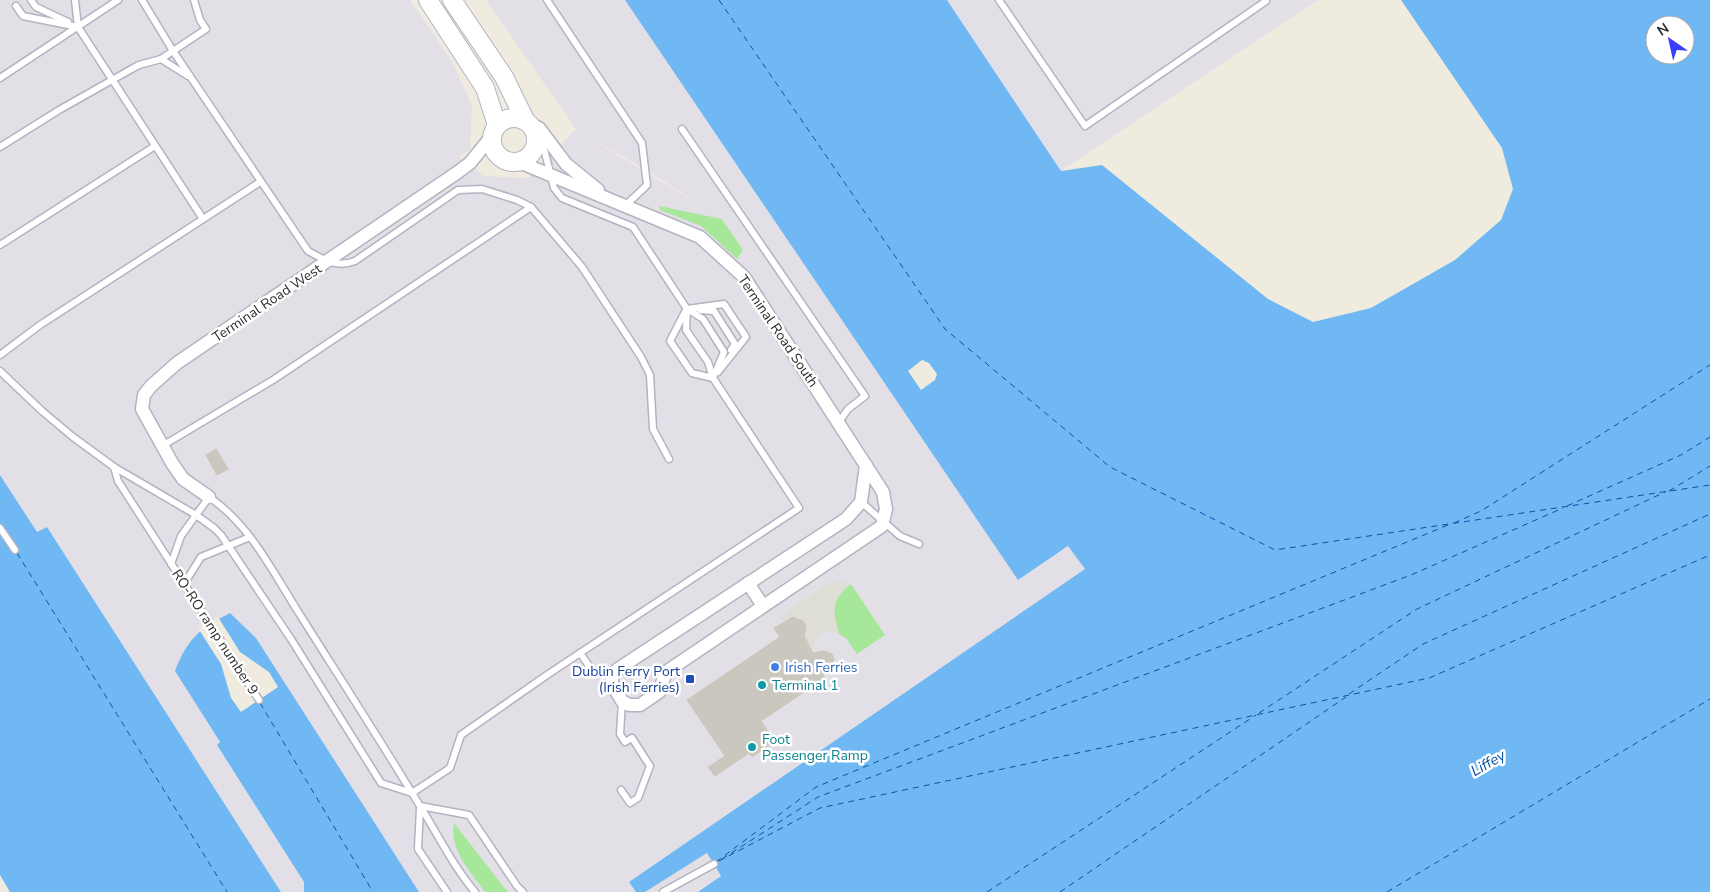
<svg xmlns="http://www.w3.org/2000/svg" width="1710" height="892" viewBox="0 0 1710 892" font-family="'Nunito Sans',sans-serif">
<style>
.industrial{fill:#e3dfe7;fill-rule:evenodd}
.green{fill:#a6e79a}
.plaza{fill:#deddd6}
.water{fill:#6fb8f4;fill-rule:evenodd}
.pier{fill:#efebdf}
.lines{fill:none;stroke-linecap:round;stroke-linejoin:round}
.ferry{stroke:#0853a5;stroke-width:1;stroke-dasharray:6 5;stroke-linecap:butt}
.building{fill:#cac7be;stroke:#cac7b8}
.lane-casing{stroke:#b3b3c1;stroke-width:9}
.street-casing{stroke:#b3b3c1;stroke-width:15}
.secondary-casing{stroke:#b3b3c1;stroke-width:20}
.lane{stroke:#fff;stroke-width:6}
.street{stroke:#fff;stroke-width:12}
.secondary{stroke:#fff;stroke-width:18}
.shop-dot{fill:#3f7fe0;stroke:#fff;stroke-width:2}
.transit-dot{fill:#1a4fb4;stroke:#fff;stroke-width:2}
.culture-dot{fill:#0f9aa8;stroke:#fff;stroke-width:2}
.labels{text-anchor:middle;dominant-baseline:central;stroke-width:5;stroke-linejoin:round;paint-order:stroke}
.street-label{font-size:14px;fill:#2d2d2d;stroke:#fff}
.shop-label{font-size:14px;fill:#366cbe;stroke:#fff;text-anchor:start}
.transit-label{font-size:14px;fill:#164399;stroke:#fff;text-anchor:end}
.culture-label{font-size:14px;fill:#0d838f;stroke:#fff;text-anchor:start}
.water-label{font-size:15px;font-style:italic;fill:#0853a5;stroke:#fff}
</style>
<rect width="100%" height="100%" fill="#efebdf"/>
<g class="industrial">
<path d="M0,0H410L452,61L472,106L470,150L458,156L484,176L529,178L576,129L486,0H625L1018,580L1069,546L1085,569L629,882L636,892H419L256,638L230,613L200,631L189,642L175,671L220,743L217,745L304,882V892H281L47,527L37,533L0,475ZM601,144L659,178L703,207L601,145Z"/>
<path d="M947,0H1318L1061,171Z"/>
<path d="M707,853L721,877L698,892H645Z"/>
</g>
<g class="green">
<path d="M659,206L722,219L743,250L737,259L701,226L660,210Z"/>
<path d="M851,584L885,635L857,654L846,638L839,634C833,611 830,600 851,584Z"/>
<path d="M454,823L507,891L508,892H485C470,871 449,850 454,823Z"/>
</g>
<path class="plaza" d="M848,581L851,584L842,591L835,602L834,613L839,634L831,631H824L816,639L811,650L804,636L806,626L803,621L793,617L785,620L779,616L828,583Z"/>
<g class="water">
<path d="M625,0H947L1061,171L1102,165L1268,299L1313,322L1371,308L1455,260L1501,220L1513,189L1502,148L1401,0H1710V892H698L721,876L707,853L645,892H636L629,882L1085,569L1068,546L1018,580ZM1655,25H1685V55H1655Z"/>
<path d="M0,475L37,532L47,527L281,892H10L0,875Z"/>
<path d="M230,613L256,638L419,892H304V882L217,745L220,742L175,671C188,638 199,629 230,613Z"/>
</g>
<g class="pier">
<path d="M922,360L929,363L937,374L935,380L921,390L908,371Z"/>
<path d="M218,617L240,652L269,672L278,687L241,712L231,698L221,664L198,628Z"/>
</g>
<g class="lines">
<g class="ferry">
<path d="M719,0L945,329L1110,467L1275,550L1710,485"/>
<path d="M1669,491L1710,466"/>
<path d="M1567,506L1681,455L1710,437"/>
<path d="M1454,523L1481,511L1710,365"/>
<path d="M17,553L227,892"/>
<path d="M1349,694L1423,644L1710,514"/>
<path d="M260,703L373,892"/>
<path d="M1259,713L1417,609L1665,492"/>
<path d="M722,859L818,797L1411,575L1563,508"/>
<path d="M719,861L820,808L1429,678L1710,555"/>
<path d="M716,862L816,787L1448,525"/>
<path d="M987,892L1256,715"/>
<path d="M1060,892L1346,697"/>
<path d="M1387,892L1710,699"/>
</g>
</g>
<g class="building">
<path d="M216,449L228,469L217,475L206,455Z"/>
<path d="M793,617L803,621L806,626L804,636L813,653L825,651L832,654L834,659L832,664L822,672L825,678L761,721L775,742L752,757L749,753L715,776L708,767L725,756L687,700L780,637L774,628Z"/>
</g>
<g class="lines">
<g class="lane-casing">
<g id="lane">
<path d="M31,0L36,7L68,22"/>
<path d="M75,0L78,27L203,219"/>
<path d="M142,0L173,51L308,251C324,260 337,268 355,261L458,190L482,189L517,200L531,207L582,267L641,357L650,375L653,429L669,459"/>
<path d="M547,0L642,143L647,185L626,205"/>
<path d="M999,0L1085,126L1266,1L1265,0"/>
<path d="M16,6L23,16L78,27"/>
<path d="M161,59L188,76"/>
<path d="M0,78L118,0"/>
<path d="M682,129L865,396L848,409L839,422"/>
<path d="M536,135L544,149L554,188L562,198L633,227L687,309L703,319L724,352L713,378"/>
<path d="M0,147L59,110L128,71L139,65L161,59L206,29L200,20L194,0"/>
<path d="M0,245L155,146"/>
<path d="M687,309L724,304L746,337L718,372"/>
<path d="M700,310L714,311L735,344L731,350"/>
<path d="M685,312L670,341L692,373L713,378"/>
<path d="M0,355L40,325L260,182"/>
<path d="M0,371L42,411L73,437L114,467L196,515L214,528L221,535L291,639L381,783L412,793"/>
<path d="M162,446L273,380L531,207"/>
<path d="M114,467L118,481L259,700"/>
<path d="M861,502L900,536L919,544"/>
<path d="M0,528L15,550"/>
<path d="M171,564L181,536L209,497C249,524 272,570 297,610C338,675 380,740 420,806C438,835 453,866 475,892"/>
<path d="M184,584L201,557L250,537"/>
<path d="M580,653L592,670L612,675"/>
<path d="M621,790L630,803L638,798L650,766L632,738L625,742L620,734L622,701"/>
<path d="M412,793L450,768L461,735L547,675L799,508L713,378L708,362L686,330L687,309"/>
<path d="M420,806L469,815L517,886L523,892"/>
<path d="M420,808L418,849L447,892"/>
<path d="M663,892L714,864"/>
</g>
</g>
<g class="street-casing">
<g id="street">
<path d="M531,125L539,128L566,164L598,190"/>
<path d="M519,162L700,237L744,277L883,492L886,509L882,526L666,672L659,692L640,705H629L622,701L612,684V675L618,669L846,519L861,502L866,465"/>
<path d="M209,497L183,479L172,463L142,409L144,395L151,386L177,363L458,172L470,163L491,137"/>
<path d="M748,583L763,606"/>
</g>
</g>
<g class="secondary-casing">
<g id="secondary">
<path d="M428,0L485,88L497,125"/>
<path d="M452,0L504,77L525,120"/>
<circle cx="514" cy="140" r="22"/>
</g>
</g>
<use href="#lane" class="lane"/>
<use href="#street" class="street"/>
<use href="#secondary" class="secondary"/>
</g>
<circle class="shop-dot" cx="775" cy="667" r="5"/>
<rect class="transit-dot" x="685" y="674" width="10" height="10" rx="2.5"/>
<g class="culture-dot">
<circle cx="762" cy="685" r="5"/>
<circle cx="752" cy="747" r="5"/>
</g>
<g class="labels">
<g class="street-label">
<text transform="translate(267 303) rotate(-34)">Terminal Road West</text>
<text transform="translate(778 331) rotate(56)">Terminal Road South</text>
<text transform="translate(215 632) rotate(57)">RO-RO ramp number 9</text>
</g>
<g class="shop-label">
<text x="785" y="667">Irish Ferries</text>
</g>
<g class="transit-label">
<text x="680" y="671">Dublin Ferry Port<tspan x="680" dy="16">(Irish Ferries)</tspan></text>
</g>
<g class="culture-label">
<text x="772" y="685">Terminal 1</text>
<text x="762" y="739">Foot<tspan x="762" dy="16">Passenger Ramp</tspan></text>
</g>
<g class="water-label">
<text transform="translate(1488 763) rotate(-30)">Liffey</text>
</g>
</g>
<g transform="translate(1670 40) rotate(326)"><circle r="24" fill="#ffffff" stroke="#ababab"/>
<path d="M0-4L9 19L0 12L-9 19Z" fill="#3b3dff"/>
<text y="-8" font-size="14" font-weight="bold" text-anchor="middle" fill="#2d2d2d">N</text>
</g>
</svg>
